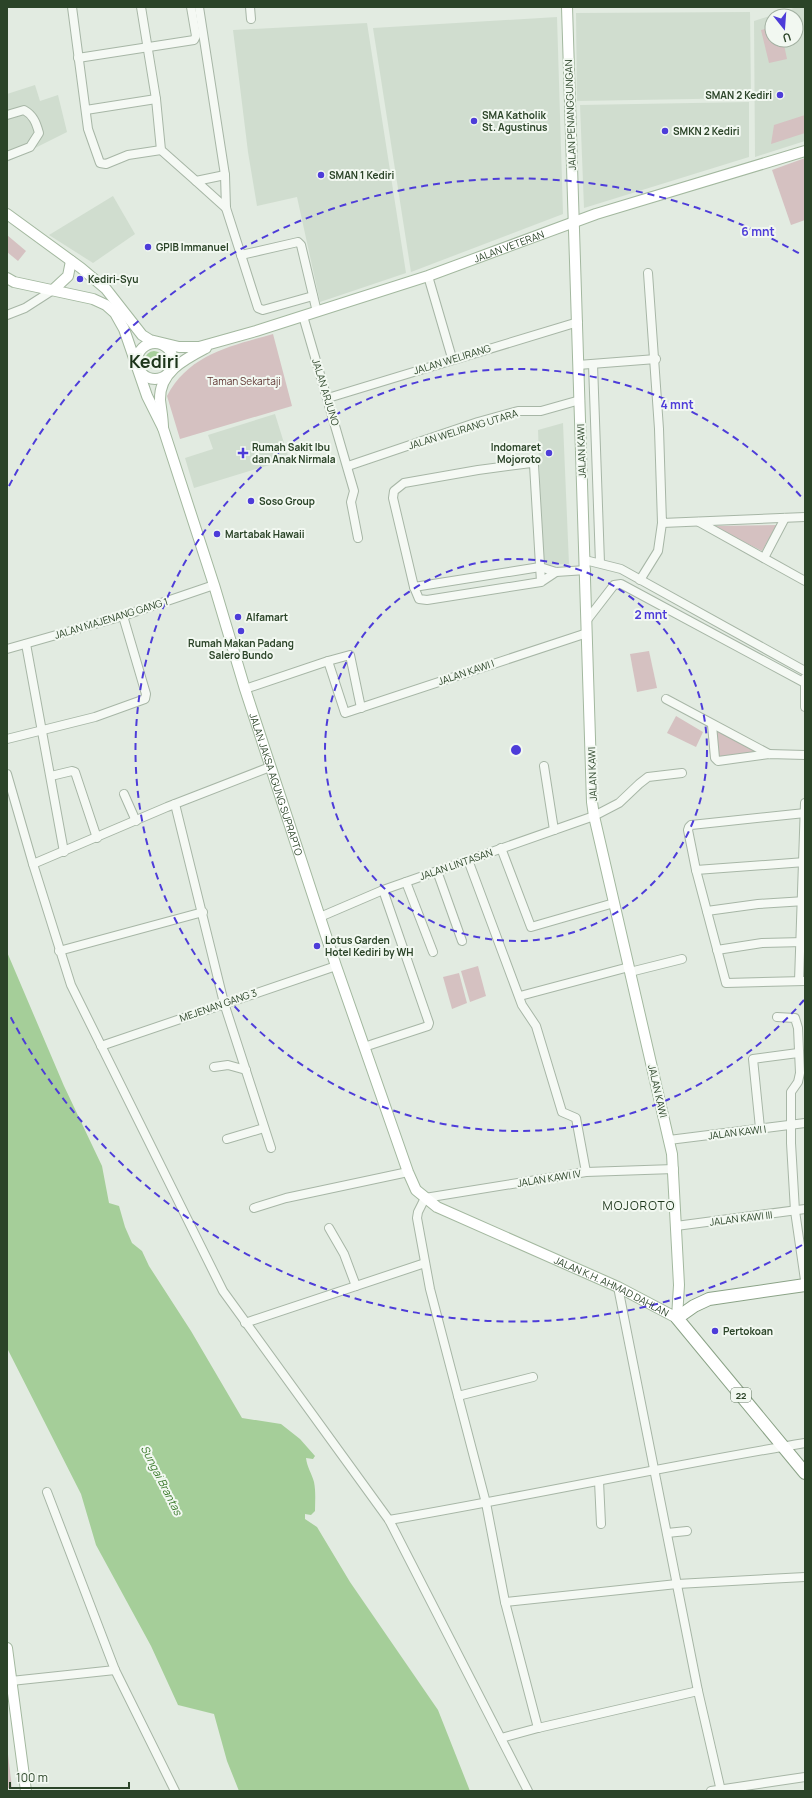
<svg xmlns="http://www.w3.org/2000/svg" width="812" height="1798" viewBox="0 0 812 1798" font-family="Manrope,sans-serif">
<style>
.built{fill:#d0ddcf;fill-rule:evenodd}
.green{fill:#d5c1c1}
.water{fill:#a5ce99}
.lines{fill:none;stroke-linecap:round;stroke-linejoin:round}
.minor-casing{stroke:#a7b6a6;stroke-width:10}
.major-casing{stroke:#a3b89f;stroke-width:12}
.highway-casing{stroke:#8ba387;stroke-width:14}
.minor{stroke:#f5f9f4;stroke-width:8}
.major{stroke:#fff;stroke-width:10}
.highway{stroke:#fff;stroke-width:12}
.ring{fill:none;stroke:#4d3cd9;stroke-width:2;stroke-dasharray:7 5}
.poi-dot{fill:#4d3cd9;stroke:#f2f8f1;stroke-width:1.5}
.labels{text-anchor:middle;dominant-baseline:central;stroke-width:4;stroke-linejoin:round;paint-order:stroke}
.shield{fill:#f2f8f1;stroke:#677a64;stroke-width:1}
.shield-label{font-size:9px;font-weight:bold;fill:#2b4428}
.poi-label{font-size:10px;font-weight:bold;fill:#2b4428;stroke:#f2f8f1;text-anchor:start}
.street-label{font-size:10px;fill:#2b4428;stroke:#f2f8f1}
.park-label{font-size:10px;fill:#613734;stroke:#f2f8f1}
.water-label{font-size:11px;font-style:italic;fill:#3d7c2e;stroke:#f2f8f1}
.quarter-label{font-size:12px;letter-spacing:1px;fill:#1c351a;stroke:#f2f8f1}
.town-label{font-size:18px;font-weight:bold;fill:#1c351a;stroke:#f2f8f1}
.centre{fill:#4d3cd9;stroke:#f2f8f1;stroke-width:2}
.ring-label{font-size:12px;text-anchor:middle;font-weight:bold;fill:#4d3cd9;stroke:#f2f8f1;stroke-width:4;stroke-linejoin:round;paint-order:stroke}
</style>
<rect width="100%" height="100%" fill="#e2ebe1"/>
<g class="built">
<path d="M797,7H805V141L755,157L754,21ZM772,16H796V40H772Z"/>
<path d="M750,12L751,98L577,101L576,13Z"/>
<path d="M557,17L563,214L411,272L373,28Z"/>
<path d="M367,23L406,273L320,302L297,197L257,206L248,152L233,30Z"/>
<path d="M35,85L40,101L58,95L67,132L7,162V94Z"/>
<path d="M749,102V157L584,208L580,105Z"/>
<path d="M113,196L135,234L93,263L49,235Z"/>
<path d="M275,414L289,459L194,488L185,458L213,449L208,435Z"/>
<path d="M563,423L569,564L543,565L538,430Z"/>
</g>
<g class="green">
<path d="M772,27V40H783L787,59L769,63L761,30Z"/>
<path d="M805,115V133L771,144L774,125Z"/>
<path d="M805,158V220L791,225L772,170Z"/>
<path d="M7,235L26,251L18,261L7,252Z"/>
<path d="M273,334L292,406L180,439L167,396C189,354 231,346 273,334Z"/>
<path d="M777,525L762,551L713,526Z"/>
<path d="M649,651L657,688L637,692L630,654Z"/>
<path d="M676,716L703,732L696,747L667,733Z"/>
<path d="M715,730L760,752L718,757Z"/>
<path d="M478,966L486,996L470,1002L461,971Z"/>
<path d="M459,973L467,1003L452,1009L443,977Z"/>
<path d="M7,1746L12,1788H7Z"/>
</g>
<g class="water">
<circle cx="154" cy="360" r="9"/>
<path d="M7,952L64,1086L102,1166L109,1203L119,1206L125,1227L132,1243L142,1251L149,1266L191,1331L242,1418L281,1424L300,1439L315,1456L313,1459L306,1458C307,1467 312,1474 314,1482C316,1492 315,1502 315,1511L311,1515L305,1514V1519L317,1527L350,1582L438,1710L470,1791H239L227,1761L214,1714L178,1705L151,1646L96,1545L81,1494L7,1348Z"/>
</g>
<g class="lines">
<g class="minor-casing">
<g id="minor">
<path d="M72,7L88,129L100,163L106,164L128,155L161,150"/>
<path d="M141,7L156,99L161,150L196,181"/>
<path d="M199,7L225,175L226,208L258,308L263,310L313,296"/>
<path d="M250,7L251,19"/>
<path d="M78,58L194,40L196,36L191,7"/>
<path d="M86,110L156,99"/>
<path d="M7,115L24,110C33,115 36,122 39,133L30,147L7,156"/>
<path d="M225,175L196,181L226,208"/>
<path d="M241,255L298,242L301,245L317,312"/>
<path d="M648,273L659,429L662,523L805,517"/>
<path d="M428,276L452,358"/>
<path d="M7,315L25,308L53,290"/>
<path d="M303,316L354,491L351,502L358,538"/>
<path d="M593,364L600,563"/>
<path d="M578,365L656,359"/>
<path d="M328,398L578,322"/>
<path d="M348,466L478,422L518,411H541L580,400"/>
<path d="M699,522L805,581"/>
<path d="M764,558L785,518"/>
<path d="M585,560L621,569L805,671"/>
<path d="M640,580L658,551L662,523"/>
<path d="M541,582L534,465L531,463L478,470L404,483L394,491L393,498L414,587L419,599L427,600L541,582L556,572"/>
<path d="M414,587L540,567L556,572L586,570"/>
<path d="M587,620L614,585L621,584L805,683"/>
<path d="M26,644L64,852"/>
<path d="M7,649L123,616L214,585"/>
<path d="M328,661L350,655L361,708"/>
<path d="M805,678V707"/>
<path d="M245,689L328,661L345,713L587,633"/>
<path d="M666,699L769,754"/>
<path d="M712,725L715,758L718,761L769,754L805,755"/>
<path d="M7,739L95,717L145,699L146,694L123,616"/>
<path d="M544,766L554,830"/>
<path d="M7,774L33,864L71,985L223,1291L389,1520L528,1791"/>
<path d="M51,776L72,771L75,772L97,838"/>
<path d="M124,794L136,821"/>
<path d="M175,804L224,1003L271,1148"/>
<path d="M805,813L691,825L689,827L688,830L696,870L726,983L805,981"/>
<path d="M501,848L531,927L614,903"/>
<path d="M468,860L522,1005L536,1026L562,1112L576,1118L586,1172"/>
<path d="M33,864L167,807L270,767"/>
<path d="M696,870L805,862"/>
<path d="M437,871L462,941"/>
<path d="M406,882L433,952"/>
<path d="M707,911L758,904L805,901"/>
<path d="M320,917L383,890L594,816L619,803L639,784L648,777L682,773"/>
<path d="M717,950L762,943L804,942"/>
<path d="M59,951L203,912"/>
<path d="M630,972L682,959"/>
<path d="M799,981L805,803"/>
<path d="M520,996L629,967"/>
<path d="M777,1017L795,1018L798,1028L800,1073L798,1082L791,1092V1143L795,1211L805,1280"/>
<path d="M101,1046L336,966"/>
<path d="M364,1047L428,1026L429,1023L383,890"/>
<path d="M214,1067L228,1065L246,1070"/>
<path d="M760,1128L753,1059L798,1053"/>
<path d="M227,1139L264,1128"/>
<path d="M669,1140L805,1123"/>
<path d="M254,1208L286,1198L408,1172"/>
<path d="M676,1226L805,1209"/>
<path d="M329,1228L344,1254L356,1286"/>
<path d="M618,1287L698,1691L721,1791"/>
<path d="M245,1323L425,1263"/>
<path d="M458,1396L533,1377"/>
<path d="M599,1481L601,1524"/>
<path d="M47,1492L115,1670L175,1791"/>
<path d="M389,1520C528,1496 666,1466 805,1443"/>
<path d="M667,1533L687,1531"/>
<path d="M505,1602L677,1584L805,1577"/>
<path d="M11,1681L115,1670"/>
<path d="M538,1728L505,1602L486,1503L430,1289L417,1218L418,1212L425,1198L586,1172L674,1169"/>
<path d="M501,1738L538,1728L698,1691"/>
<path d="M711,1791L805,1777"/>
</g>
</g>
<g class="major-casing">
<g id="major">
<path id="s1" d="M7,214L81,268L106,289L142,335L150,340L179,347H199L256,331L428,276L596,214L805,151"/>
<path id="s2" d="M7,278L14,282L93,299L106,305L115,313L124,329L147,396L163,428L214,585L245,689L336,966L408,1172L416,1190L437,1207L618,1287L677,1318L679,1285L672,1154L594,816L592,802L567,7"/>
<path d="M53,290L68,276L71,261"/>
<circle cx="155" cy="361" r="18"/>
<path d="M163,428C163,418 161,409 160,400C159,372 185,359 206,348"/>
<path d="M7,1648L26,1791"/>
</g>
</g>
<g class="highway-casing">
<path id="highway" d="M805,1285L709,1299L694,1306L677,1318L805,1473"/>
</g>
<use href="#minor" class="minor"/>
<use href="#major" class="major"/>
<use href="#highway" class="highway"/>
</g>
<g class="ring">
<circle cx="516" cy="750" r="191"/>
<path d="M804 1000A381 381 0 1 1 804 500"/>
<path d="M802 1245A572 572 0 0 1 9 1014M9 486A572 572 0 0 1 802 255"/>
</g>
<g class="poi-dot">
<circle cx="780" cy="95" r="4"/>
<circle cx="474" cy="121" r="4"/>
<circle cx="665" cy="131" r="4"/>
<circle cx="321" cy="175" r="4"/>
<circle cx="148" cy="247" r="4"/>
<circle cx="80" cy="279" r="4"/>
<path d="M241 447h4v4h4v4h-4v4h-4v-4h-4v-4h4z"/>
<circle cx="549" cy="453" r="4"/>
<circle cx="251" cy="501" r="4"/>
<circle cx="217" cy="534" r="4"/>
<circle cx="238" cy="617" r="4"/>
<circle cx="241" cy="631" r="4"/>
<circle cx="317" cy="946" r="4"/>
<circle cx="715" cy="1331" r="4"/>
</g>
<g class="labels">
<rect class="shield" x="731" y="1388" width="20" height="14" rx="3"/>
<g class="shield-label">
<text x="741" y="1395">22</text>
</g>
<g class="poi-label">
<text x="772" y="95" text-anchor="end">SMAN 2 Kediri</text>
<text x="482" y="115">SMA Katholik<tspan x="482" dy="12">St. Agustinus</tspan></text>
<text x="673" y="131">SMKN 2 Kediri</text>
<text x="329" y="175">SMAN 1 Kediri</text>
<text x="156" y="247">GPIB Immanuel</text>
<text x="88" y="279">Kediri-Syu</text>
<text x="252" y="447">Rumah Sakit Ibu<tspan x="252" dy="12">dan Anak Nirmala</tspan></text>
<text x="541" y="447" text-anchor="end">Indomaret<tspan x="541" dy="12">Mojoroto</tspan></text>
<text x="259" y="501">Soso Group</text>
<text x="225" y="534">Martabak Hawaii</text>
<text x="246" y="617">Alfamart</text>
<text x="241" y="643" text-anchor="middle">Rumah Makan Padang<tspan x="241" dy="12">Salero Bundo</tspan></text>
<text x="325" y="940">Lotus Garden<tspan x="325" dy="12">Hotel Kediri by WH</tspan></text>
<text x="723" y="1331">Pertokoan</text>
</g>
<g class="street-label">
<text transform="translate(570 115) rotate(-92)">JALAN PENANGGUNGAN</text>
<text stroke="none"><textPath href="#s1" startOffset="568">JALAN VETERAN</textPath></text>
<text transform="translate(452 359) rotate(-17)">JALAN WELIRANG</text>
<text transform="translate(326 392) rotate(73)">JALAN ARJUNO</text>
<text transform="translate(463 429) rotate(-17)">JALAN WELIRANG UTARA</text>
<text transform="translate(581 451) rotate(-92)">JALAN KAWI</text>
<text transform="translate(111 618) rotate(-17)">JALAN MAJENANG GANG 1</text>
<text transform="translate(466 672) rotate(-19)">JALAN KAWI I</text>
<text transform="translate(592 774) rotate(-92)">JALAN KAWI</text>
<text stroke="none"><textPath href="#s2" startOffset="614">JALAN JAKSA AGUNG SUPRAPTO</textPath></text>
<text transform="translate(456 864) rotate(-19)">JALAN LINTASAN</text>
<text transform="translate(218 1005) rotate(-19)">MEJENAN GANG 3</text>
<text transform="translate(658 1091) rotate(77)">JALAN KAWI</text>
<text transform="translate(737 1132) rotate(-7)">JALAN KAWI I</text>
<text transform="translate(549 1178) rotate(-9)">JALAN KAWI IV</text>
<text transform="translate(741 1218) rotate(-7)">JALAN KAWI III</text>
<text stroke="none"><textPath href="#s2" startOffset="1262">JALAN K.H. AHMAD DAHLAN</textPath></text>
</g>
<g class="park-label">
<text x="244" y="381">Taman Sekartaji</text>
</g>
<g class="water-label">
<text transform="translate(162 1480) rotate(63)">Sungai Brantas</text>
</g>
<g class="quarter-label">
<text x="639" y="1205">MOJOROTO</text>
</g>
<g class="town-label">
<text x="154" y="361">Kediri</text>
</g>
</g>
<circle cx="516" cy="750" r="6" class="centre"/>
<g class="ring-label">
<text x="758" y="236">6 mnt</text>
<text x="677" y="409">4 mnt</text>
<text x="651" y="619">2 mnt</text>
</g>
<rect width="812" height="1798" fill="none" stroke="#2b4428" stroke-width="16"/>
<g transform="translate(784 28) rotate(163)"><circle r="19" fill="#f2f8f1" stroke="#a2b0a1"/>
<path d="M0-3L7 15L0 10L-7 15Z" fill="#4d3cd9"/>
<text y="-6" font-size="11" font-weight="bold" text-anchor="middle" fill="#2b4428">U</text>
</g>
<path d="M10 1782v6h119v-6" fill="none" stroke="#2b4428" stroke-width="2"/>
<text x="16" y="1782" font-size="12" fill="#2b4428" stroke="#f2f8f1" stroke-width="3" paint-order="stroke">100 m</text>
</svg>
